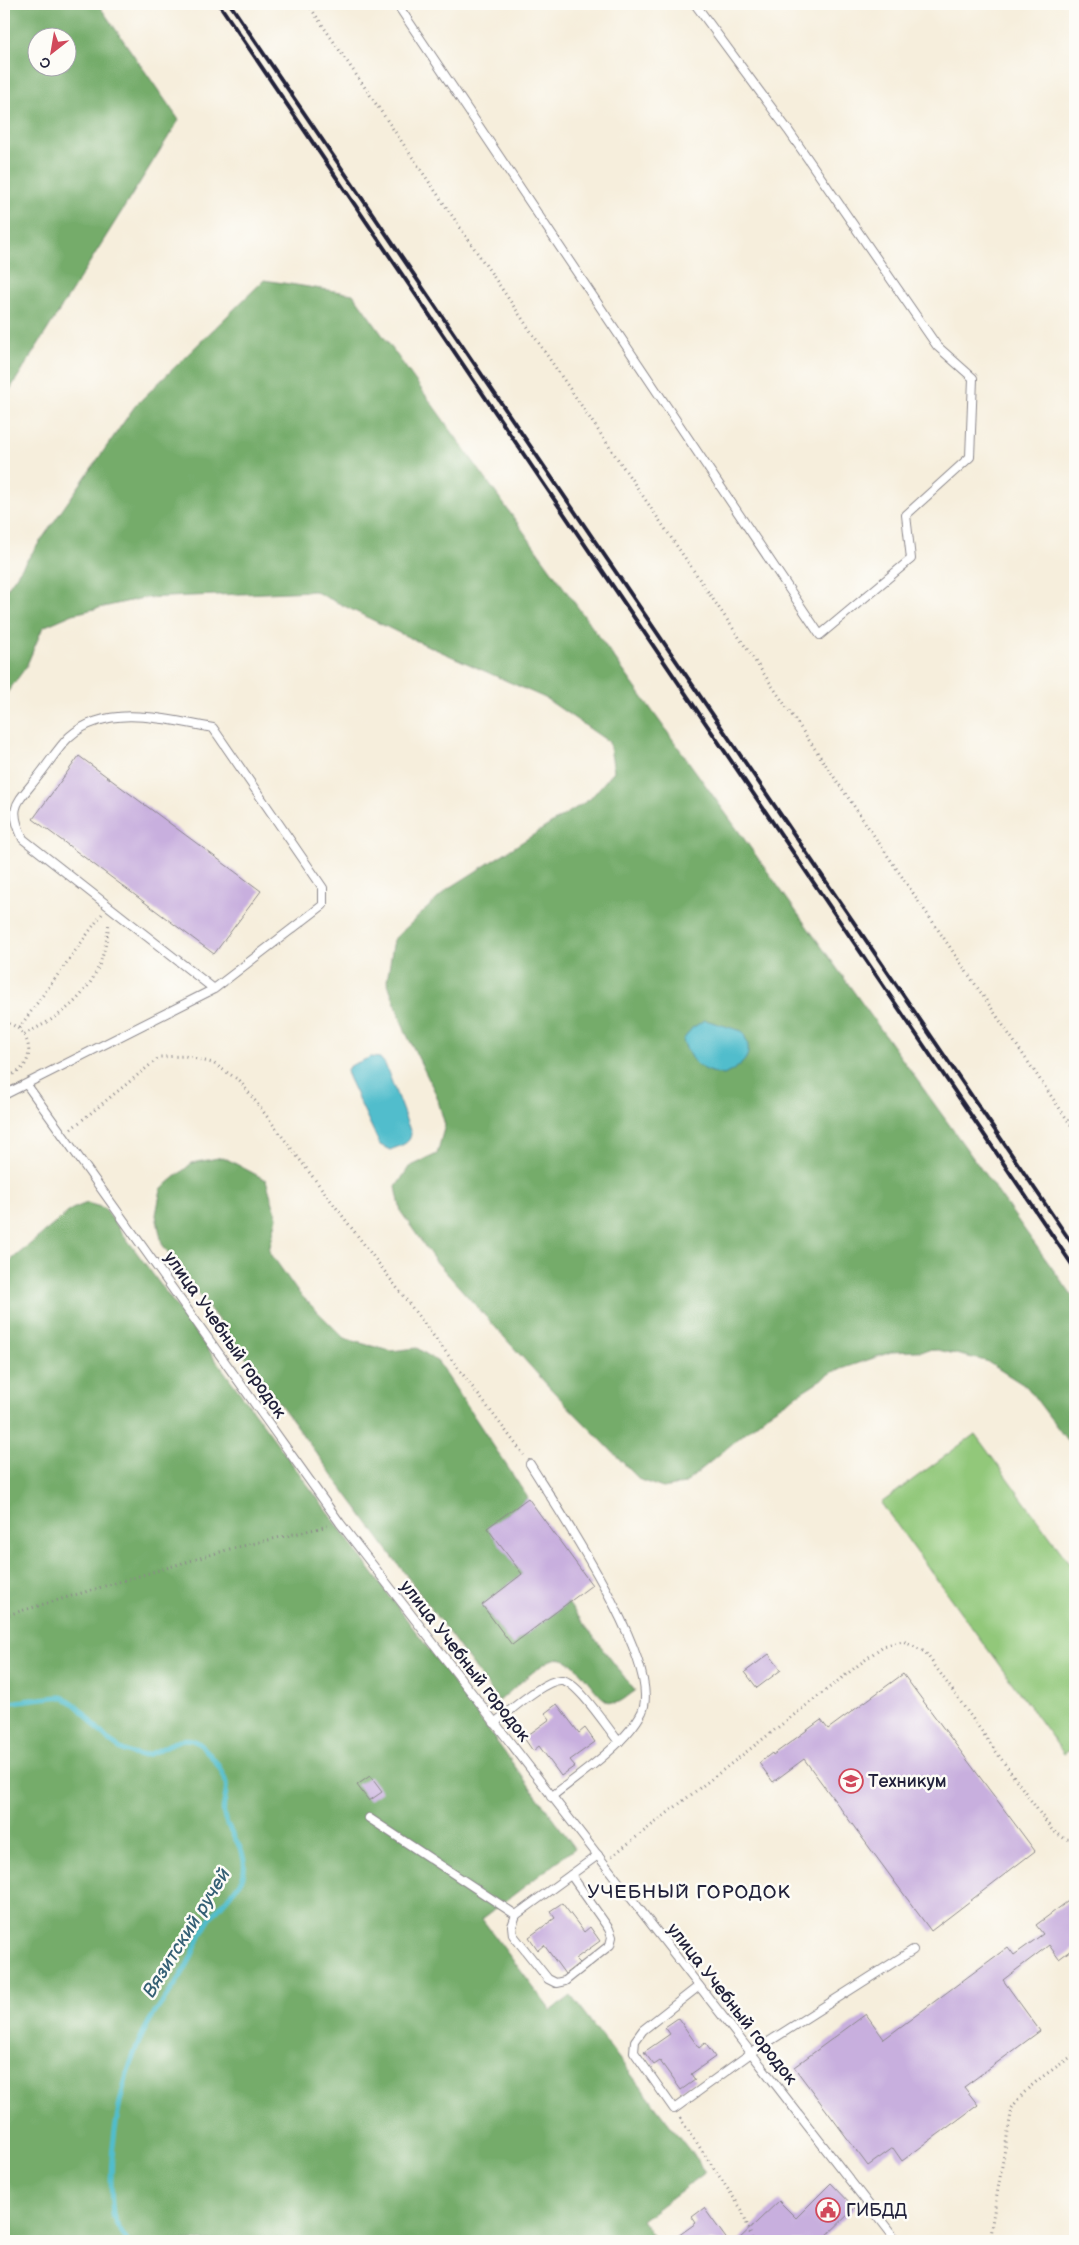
<svg xmlns="http://www.w3.org/2000/svg" width="1079" height="2245" viewBox="0 0 1079 2245" font-family="'Balsamiq Sans',sans-serif">
<style>
.green{fill:#92c87a;stroke:#5a755a}
.forest{fill:#75ac6a;stroke:#4c6752;fill-rule:evenodd}
.water{fill:#51bdcc;stroke:#3a7084}
.lines{fill:none;stroke-linecap:round;stroke-linejoin:round}
.stream{stroke:#51bdcc;stroke-width:5}
.building{fill:#c8afde}
.lane-casing{stroke:#8c888c;stroke-width:10}
.path{stroke:#8c888c;stroke-width:3;stroke-dasharray:1 4;stroke-linecap:butt}
.lane{stroke:#fff;stroke-width:8}
.rail{stroke:#22223b;stroke-width:4}
.labels{text-anchor:middle;dominant-baseline:central;stroke-width:5;stroke-linejoin:round;paint-order:stroke}
.street-label{font-size:18px;fill:#22223b;stroke:#fdfcf7}
.poi-label{font-size:18px;fill:#22223b;stroke:#fdfcf7;text-anchor:start}
.neighbourhood-label{font-size:19px;letter-spacing:1px;fill:#22223b;stroke:#fdfcf7}
.water-label{font-size:19px;font-style:italic;fill:#356075;stroke:#fdfcf7}
</style>
<rect width="100%" height="100%" fill="#fdfcf7"/>
<filter id="ink" filterUnits="userSpaceOnUse"><feTurbulence type="fractalNoise" baseFrequency=".02" numOctaves="2"/><feDisplacementMap in="SourceGraphic" scale="10" xChannelSelector="R" yChannelSelector="G"/><feConvolveMatrix kernelMatrix="1 2 1 2 8 2 1 2 1" color-interpolation-filters="sRGB"/></filter>
<filter id="wash" filterUnits="userSpaceOnUse"><feTurbulence type="fractalNoise" baseFrequency=".0096" numOctaves="4" result="noise"/><feDisplacementMap in="SourceGraphic" scale="20" xChannelSelector="R" yChannelSelector="G"/><feGaussianBlur stdDeviation="1.12" result="paint"/><feColorMatrix in="noise" values="0 0 0 0 0 0 0 0 0 0 0 0 0 0 0 0 0 1.4 0 .05"/><feComposite in="paint" operator="in"/></filter>
<g filter="url(#wash)">
<rect width="100%" height="100%" fill="#f6eedc"/>
<path class="green" d="M975,1434L1075,1571V1746L1064,1754L881,1503Z"/>
<g class="forest">
<path d="M4,4H98L179,120L4,399ZM38,38H68V68H38Z"/>
<path d="M264,280L353,294L1075,1300V1451L1027,1387L986,1361L938,1350L891,1352L833,1372L770,1412L684,1484L663,1488L640,1480L550,1388L433,1258L401,1212L396,1187L409,1167L437,1154L445,1125L436,1094L405,1031L387,981L394,939L448,889L590,799L614,771L609,742L545,698L397,632L314,591L143,598L73,614L43,627L26,667L4,697V593L135,406Z"/>
<path d="M223,1157L266,1180L277,1217L269,1251L297,1291L345,1339L391,1351L417,1348L438,1362L528,1498L488,1528L522,1574L482,1605L512,1645L568,1603L635,1691C630,1694 624,1700 619,1702C595,1711 580,1648 551,1660C539,1665 511,1691 499,1701L162,1244L156,1215L161,1189L192,1163Z"/>
<path d="M87,1203L104,1208L575,1848L482,1919L551,2011L571,1996L706,2172L642,2220L657,2241H4V1266L72,1209Z"/>
</g>
<g class="water">
<path d="M705,1020L742,1031C756,1055 745,1064 724,1075C700,1070 691,1064 683,1040L692,1028Z"/>
<path d="M371,1057L380,1058L385,1064L411,1133C411,1144 399,1146 390,1150L380,1145L348,1077L347,1069L352,1065Z"/>
</g>
<g class="lines">
<path class="stream" d="M4,1704C12,1702 56,1696 61,1697C88,1704 100,1748 137,1755C157,1758 173,1735 192,1740C204,1743 225,1772 226,1784C228,1796 220,1807 225,1819C233,1839 249,1852 243,1876C240,1887 215,1910 208,1922C199,1936 194,1953 186,1967C176,1987 160,2003 149,2022C120,2073 106,2155 113,2214C114,2223 122,2233 127,2241"/>
</g>
<g id="blocks">
<g class="building">
<path d="M79,756L261,891L214,954L33,819Z"/>
<path d="M528,1498L592,1585L512,1645L482,1605L522,1574L487,1528Z"/>
<path d="M769,1654L781,1670L757,1688L745,1672Z"/>
<path d="M903,1674L1035,1851L931,1931L804,1759L773,1782L759,1763L772,1753L773,1755L821,1720L828,1729Z"/>
<path d="M557,1704L579,1733L585,1728L595,1742L570,1760L575,1766L561,1776L539,1746L533,1751L524,1738L550,1719L545,1713Z"/>
<path d="M370,1776L382,1792L369,1801L357,1785Z"/>
<path d="M1075,1896V1947L1059,1959L1049,1945L1003,1980L1040,2031L964,2087L978,2105L902,2161L893,2148L868,2166L794,2067L866,2014L884,2039L1008,1947L1014,1955L1043,1934L1036,1925Z"/>
<path d="M562,1903L584,1932L590,1927L600,1941L575,1959L579,1963L565,1974L544,1945L538,1950L529,1937L555,1918L550,1911Z"/>
<path d="M678,2018L699,2048L705,2043L715,2057L691,2074L695,2080L681,2090L660,2061L654,2065L644,2052L670,2034L665,2027Z"/>
<path d="M831,2183L855,2208L821,2241H737L779,2201L796,2218Z"/>
<path d="M704,2208L728,2241H671L696,2223L692,2217Z"/>
</g>
</g>
</g>
<g filter="url(#ink)">
<use href="#blocks" fill-opacity="0" stroke="#8c888c" stroke-width="1"/>
<g class="lines">
<g class="lane-casing">
<g id="lane">
<path d="M397,4L820,635L911,559L906,515L970,457L973,378L937,346L788,130L695,4"/>
<path d="M27,1085L340,1523L897,2241"/>
<path d="M4,1095L214,989L323,905V888L213,728C169,720 107,702 69,737C57,749 47,766 36,779C16,804 8,807 23,839L214,989"/>
<path d="M530,1464C557,1508 664,1665 642,1712C626,1744 579,1775 551,1797"/>
<path d="M494,1723C508,1713 546,1678 562,1680C578,1682 608,1729 619,1742"/>
<path d="M369,1818L516,1915L512,1926L513,1935L548,1979L556,1983L565,1981L610,1945L612,1937L609,1929L571,1875"/>
<path d="M516,1915L598,1855"/>
<path d="M699,1986L643,2030L635,2041L634,2052L674,2109L751,2053L913,1950"/>
</g>
</g>
<g class="path">
<path d="M308,4L1075,1131"/>
<path d="M4,1022C37,1029 37,1074 4,1076"/>
<path d="M19,1028L102,914"/>
<path d="M24,1034C77,1010 104,980 109,921"/>
<path d="M71,1129L160,1057L185,1056L213,1063L240,1081L524,1455"/>
<path d="M4,1616L230,1549L328,1526"/>
<path d="M612,1856L883,1646L903,1641L925,1652L1052,1830L1065,1839L1075,1840"/>
<path d="M680,2118L742,2210L753,2241"/>
<path d="M989,2241L1012,2108C1026,2085 1053,2070 1075,2054"/>
</g>
<use href="#lane" class="lane"/>
<g class="rail">
<path d="M219,4L1075,1269"/>
<path d="M230,4L1075,1248"/>
</g>
</g>
</g>
<defs>
<g id="university-ring" transform="scale(1.25)"><circle r="9.5" fill="#fdfcf7" stroke="#d1495b" stroke-width="1.5"/><path d="M0-5L7-2L0 1L-7-2ZM-4 1L0 2.5L4 1V4Q0 6-4 4Z" fill="#d1495b"/></g>
<g id="civic-ring" transform="scale(1.25)"><circle r="9.5" fill="#fdfcf7" stroke="#d1495b" stroke-width="1.5"/><path d="M-.6-6.5H3V-4.5H.6V-3L4-1V1h2V6H-6V1h2V-1L-.6-3ZM-1.2 2.5V6h2.4V2.5Z" fill="#d1495b"/></g>
</defs>
<g fill-rule="evenodd">
<use href="#university-ring" x="851" y="1781"/>
<use href="#civic-ring" x="828" y="2210"/>
</g>
<g class="labels">
<g class="street-label">
<text transform="translate(225 1335) rotate(55)">улица Учебный городок</text>
<text transform="translate(465 1661) rotate(52)">улица Учебный городок</text>
<text transform="translate(732 2004) rotate(52)">улица Учебный городок</text>
</g>
<g class="poi-label">
<text x="868" y="1781">Техникум</text>
<text x="846" y="2210">ГИБДД</text>
</g>
<g class="neighbourhood-label">
<text x="689" y="1892">УЧЕБНЫЙ ГОРОДОК</text>
</g>
<g class="water-label">
<text transform="translate(187 1933) rotate(-58)">Вязитский ручей</text>
</g>
</g>
<rect width="1079" height="2245" fill="none" stroke="#fdfcf7" stroke-width="20"/>
<g transform="translate(52 52) rotate(211)"><circle r="24" fill="#fdfcf7" stroke="#a5a5ac"/>
<path d="M0-4L9 19L0 12L-9 19Z" fill="#d1495b"/>
<text y="-8" font-size="14" font-weight="bold" text-anchor="middle" fill="#22223b">С</text>
</g>
</svg>
